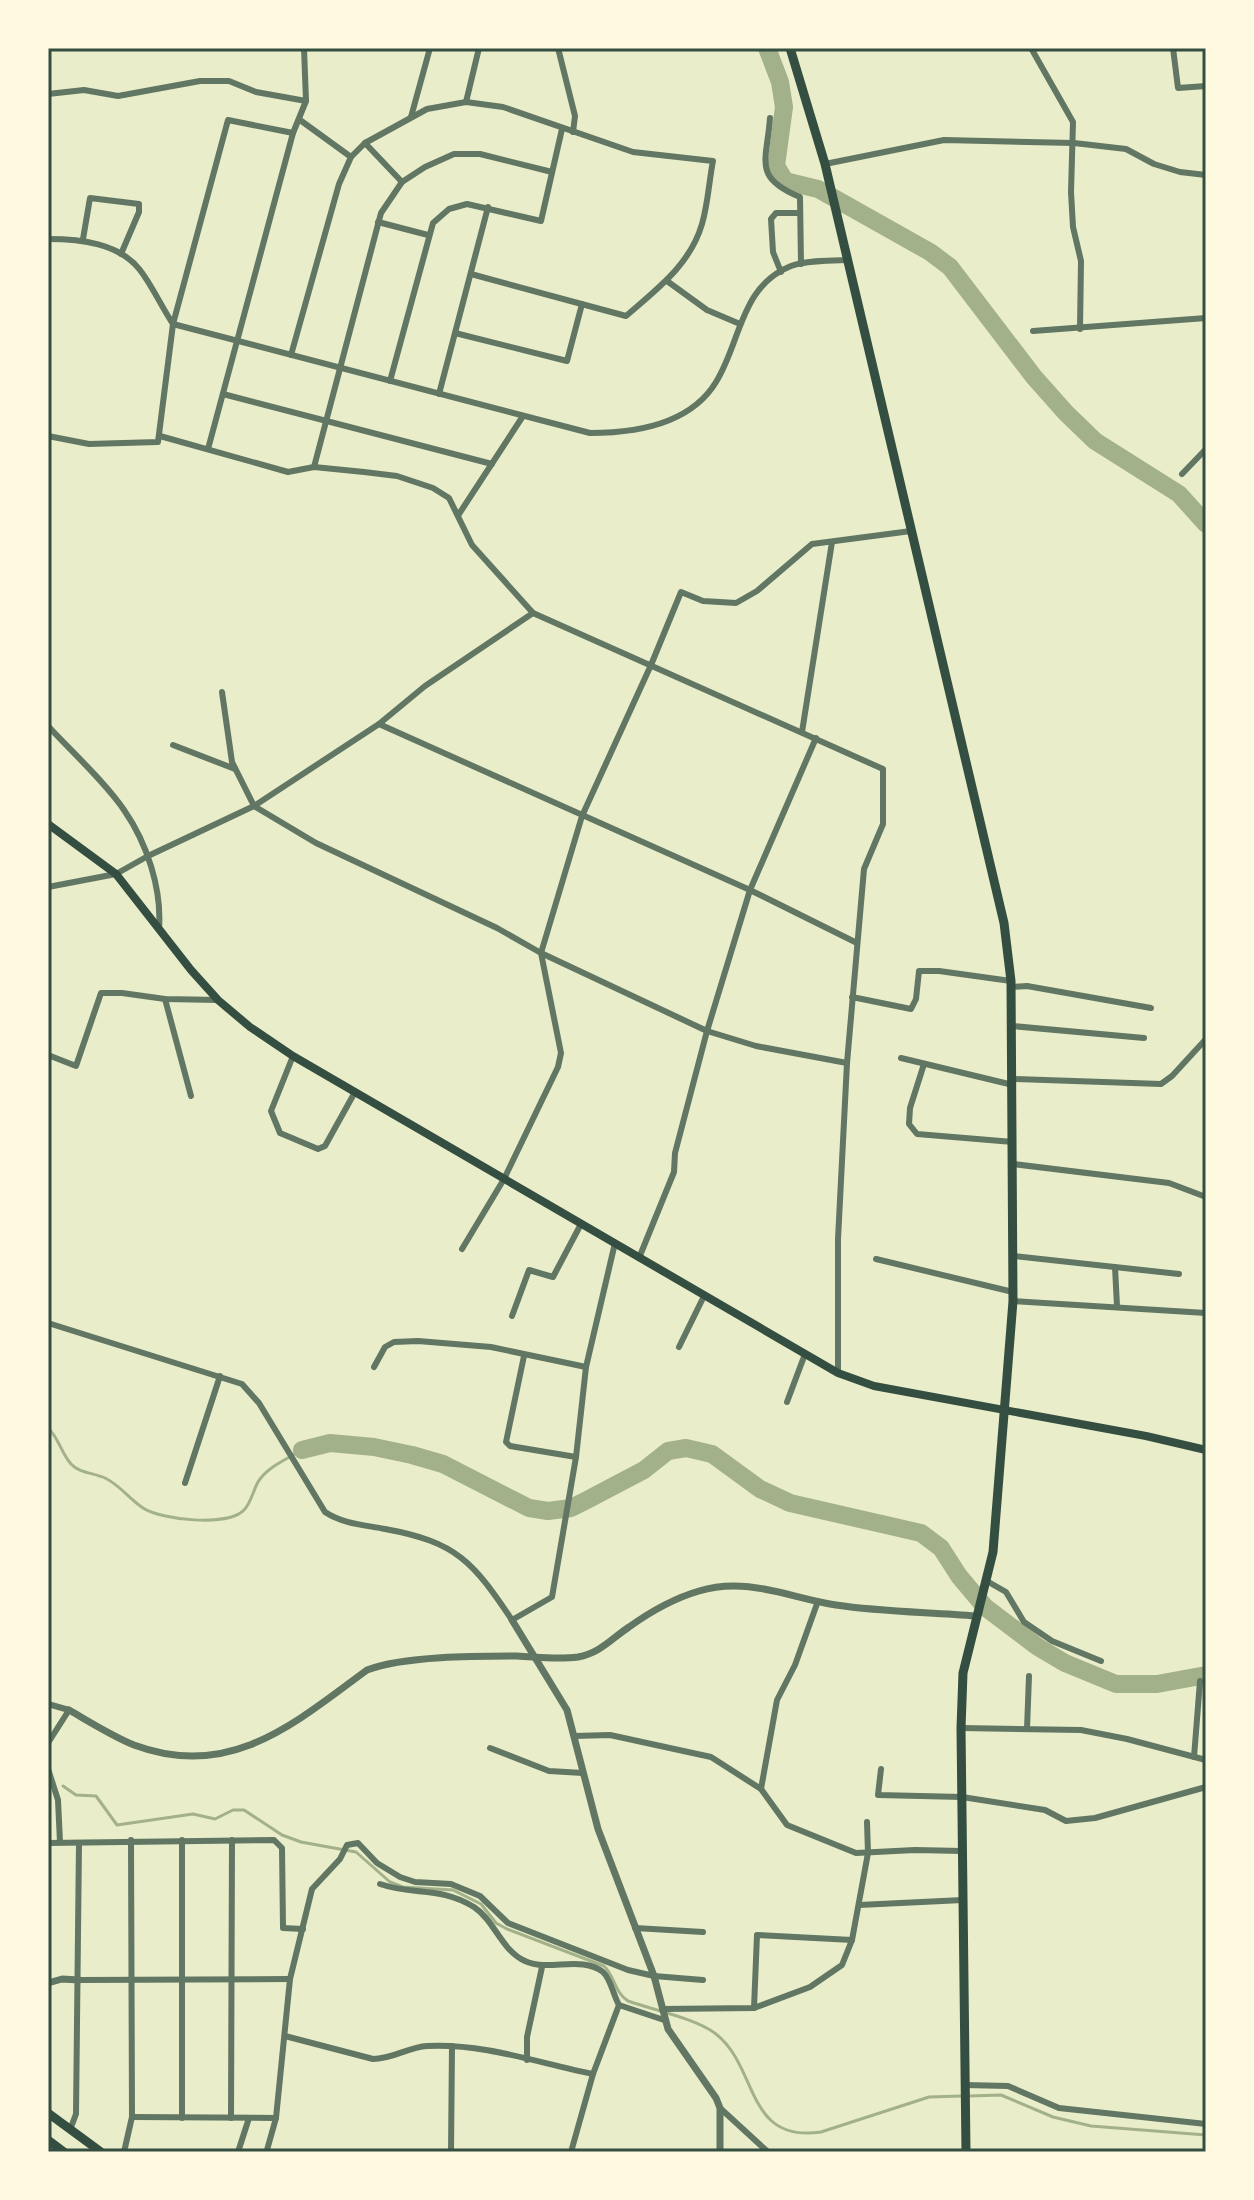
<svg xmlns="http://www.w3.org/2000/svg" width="1254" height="2200" viewBox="0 0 1254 2200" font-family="'Titillium Web',sans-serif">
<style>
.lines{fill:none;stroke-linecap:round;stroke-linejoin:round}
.stream{stroke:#a3b18a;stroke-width:3}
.river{stroke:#a3b18a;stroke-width:18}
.minor{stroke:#617663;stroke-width:6}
.tertiary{stroke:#617663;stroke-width:7}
.secondary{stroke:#344e41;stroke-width:8}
.primary{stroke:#344e41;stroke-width:9}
.neatline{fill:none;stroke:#344e41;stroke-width:3}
</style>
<rect width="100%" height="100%" fill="#e9edc9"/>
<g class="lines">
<g class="stream">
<path d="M48,1428C59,1438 61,1453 71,1464C79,1473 94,1473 105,1478C120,1485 129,1499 143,1508C161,1520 228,1527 244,1510C251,1503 253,1491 258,1482C267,1467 287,1459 302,1450"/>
<path d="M63,1786L76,1795L96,1796L117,1825L193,1814L215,1819L233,1810H244L282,1835L301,1842L356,1852L390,1882L403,1887L453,1890L481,1904L496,1923L507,1929L604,1966C615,1976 614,1992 628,2001C653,2010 695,2018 716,2034C759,2068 745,2143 821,2132L929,2097L962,2096"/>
<path d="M969,2096L1001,2095L1053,2117L1091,2126L1206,2135"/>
</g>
<g class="river">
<path d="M767,48L780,82L784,107L776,166L785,181L818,189L930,252L950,267L1034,377L1066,413L1095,441L1179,494L1206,524"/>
<path d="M302,1450L330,1443L374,1447L412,1455L443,1464L529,1508L548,1511L571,1508L587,1500L644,1470L668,1451L686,1448L712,1454L760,1489L790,1503L921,1533L941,1548L959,1576L985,1607L1038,1647L1065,1663L1116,1684H1157L1206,1675"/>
</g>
<g class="minor">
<path d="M558,48L575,116L573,132"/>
<path d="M1031,48L1073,122L1071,192L1073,227L1081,261L1080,329"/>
<path d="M1173,48L1178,88L1206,86"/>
<path d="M48,94L84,90L118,96L200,81H229L256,92L306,101"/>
<path d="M466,102L479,48"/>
<path d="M411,117L430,48"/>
<path d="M770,118C767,161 752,177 800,197L801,264"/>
<path d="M300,120L351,157"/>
<path d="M365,143L402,182"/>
<path d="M825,164L944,140L1074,143L1126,149L1154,164L1180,172L1206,175"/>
<path d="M378,222L428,235"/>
<path d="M48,239C80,239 119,243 140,270C153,287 161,306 173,324L590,433C635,433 690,425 716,382C741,342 740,286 791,266C807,260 829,261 846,260"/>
<path d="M83,239L90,198L139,204V212L121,254"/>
<path d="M781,272L773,252L771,219L776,213H800"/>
<path d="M667,281L707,310L740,324"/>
<path d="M1033,331L1206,318"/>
<path d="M455,333L567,361L582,304"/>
<path d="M291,355L339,184L351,157L365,143L427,109L466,102L503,107L633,152L713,161C709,181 708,204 702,224C690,265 657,289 626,316L471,274"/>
<path d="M390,381L433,223L449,209L467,204L541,221L562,129"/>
<path d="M223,394L492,464"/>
<path d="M439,394L488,207"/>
<path d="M48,436L89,444L158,442L173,324L228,120L293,133"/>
<path d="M160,436L288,472L314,467L364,472L397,476L433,488L449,498L472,545L533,613L883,769V824L864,869L847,1063L838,1239V1373"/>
<path d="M208,449L293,133L306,101L304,48"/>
<path d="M314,467L381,213L402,182L425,167L454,154H480L552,172"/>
<path d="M1182,474L1206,449"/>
<path d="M459,514L523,416"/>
<path d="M222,692L232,762L254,806L316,843L497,928L541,953L707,1031L756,1046L847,1063"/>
<path d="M379,724L750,890L857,943"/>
<path d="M48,726C71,751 106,783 124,810C147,843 162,889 159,929"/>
<path d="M802,732L832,542"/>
<path d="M173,745L235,769"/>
<path d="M48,887L116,874L148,856L254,806L379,724L425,686L533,613"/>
<path d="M1011,987L1027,986L1151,1008"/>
<path d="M852,997L911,1009L916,999L919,971H939L1011,981"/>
<path d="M165,999L191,1096"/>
<path d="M1012,1026L1144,1038"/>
<path d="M48,1055L76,1066L101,993H122L165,999L218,1000"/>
<path d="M293,1056L271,1111L280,1133L318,1149L325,1146L355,1092"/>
<path d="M901,1058L1013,1085"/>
<path d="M924,1064L910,1108L909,1124L917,1134L1013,1142"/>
<path d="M1013,1079L1161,1084L1172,1076L1206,1039"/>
<path d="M1013,1164L1169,1183L1206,1197"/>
<path d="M462,1249L504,1179L558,1067L561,1053L541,953L582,816L651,665L681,592L703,601L736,603L757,591L812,544L911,531"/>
<path d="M1013,1256L1179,1274"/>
<path d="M639,1258L674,1172L675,1153L707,1031L750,890L816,738"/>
<path d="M876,1259L1013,1292"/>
<path d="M1115,1267L1117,1306"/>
<path d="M1013,1301L1206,1313"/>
<path d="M512,1316L529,1270L553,1277L581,1224"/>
<path d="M48,1323L242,1384L259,1403L325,1512C343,1524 365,1525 385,1529C457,1542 473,1562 512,1620L552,1597L576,1457L586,1367L615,1243"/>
<path d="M679,1347L704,1296"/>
<path d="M524,1356L506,1442L510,1446L576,1457"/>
<path d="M374,1367L385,1347L394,1342L418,1341L491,1347L586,1367"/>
<path d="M787,1402L805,1354"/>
<path d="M185,1483L220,1376"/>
<path d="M985,1580L1006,1592L1024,1622L1052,1641L1101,1661"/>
<path d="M48,1704L69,1710L48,1743"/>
<path d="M961,1728L1081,1730L1127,1739L1206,1760"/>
<path d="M1027,1729L1029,1676"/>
<path d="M574,1736L610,1735L711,1757L761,1789L787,1825L856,1853L915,1850L962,1851"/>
<path d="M490,1748L549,1771L583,1773"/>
<path d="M1194,1757L1200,1681"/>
<path d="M48,1769L58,1800L60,1842"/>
<path d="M881,1769L878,1795L962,1797L1045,1810L1066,1821L1095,1818L1206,1787"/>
<path d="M761,1789L777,1700L795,1665L818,1601"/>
<path d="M48,1843L274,1840L282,1848L283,1928L303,1929"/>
<path d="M380,1884C415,1896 439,1886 474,1907C495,1921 501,1950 525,1961C548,1972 582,1955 603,1972C611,1979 613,1995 619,2005"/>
<path d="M859,1905L963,1900"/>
<path d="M635,1928L703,1932"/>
<path d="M79,1980L290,1979"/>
<path d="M754,2008L757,1935L852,1940"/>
<path d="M662,2009L754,2008L810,1987L842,1965L852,1940L868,1853L867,1822"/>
<path d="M285,2036L373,2059C393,2059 408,2047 427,2046C484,2043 538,2063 593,2074"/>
<path d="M527,2060V2037L542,1967"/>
<path d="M965,2085L1008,2086L1059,2108L1206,2124"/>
<path d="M720,2108L768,2152"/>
<path d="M132,2117L276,2118"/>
<path d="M182,2118V1840"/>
<path d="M231,2118L232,1840"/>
<path d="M70,2130L76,2114L79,1843"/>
<path d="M124,2152L132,2117L131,1840"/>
<path d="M238,2152L249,2118"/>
<path d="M270,2152L267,2150L276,2118L290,1979L312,1889L340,1859L347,1845L358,1843L377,1863L400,1877L415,1882L451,1884L480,1896L508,1923L628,1970L654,1976L703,1980"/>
<path d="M451,2152L452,2046"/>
<path d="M571,2152L593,2074L619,2005L664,2020"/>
</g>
<g class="tertiary">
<path d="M512,1620L567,1710L598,1829L654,1976L668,2029L716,2098L720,2108V2152"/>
<path d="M69,1710C90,1722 112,1736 134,1745C230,1781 295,1723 367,1670C403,1656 477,1656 517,1656C538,1657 557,1660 578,1657C600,1653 611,1639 629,1627C650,1612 675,1598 699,1591C747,1576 790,1598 836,1605C882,1612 930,1612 976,1616"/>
<path d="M48,1983L62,1979L79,1980"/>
</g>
<path class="secondary" d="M48,824L116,874L191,970L218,1000L250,1027L293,1056L838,1373L874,1386L1146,1436L1206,1450"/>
<g class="primary">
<path d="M790,48L825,164L1004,923L1011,981L1013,1301L993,1552L963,1673L961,1728L966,2152"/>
<path d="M48,2113L101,2152"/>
<path d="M48,2140L64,2152"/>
</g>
</g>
<rect width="1254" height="2200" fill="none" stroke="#fefae0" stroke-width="100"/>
<rect x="50" y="50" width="1154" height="2100" class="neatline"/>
</svg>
